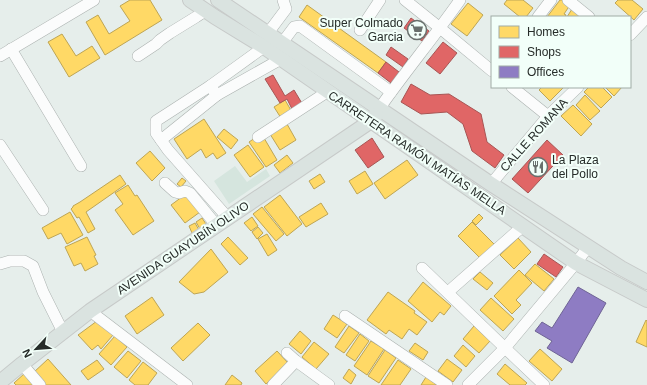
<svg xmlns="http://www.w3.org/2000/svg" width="647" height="385" viewBox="0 0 647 385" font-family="Helvetica,sans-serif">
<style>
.built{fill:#d5e5de}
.homes{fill:#ffd966;stroke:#bea554}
.shops{fill:#e06666;stroke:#a85554}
.offices{fill:#8e7cc3;stroke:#6f6495}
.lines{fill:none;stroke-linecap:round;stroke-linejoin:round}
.minor-casing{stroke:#acb2b0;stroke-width:12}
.major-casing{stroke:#c7cac9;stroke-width:16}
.minor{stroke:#fbfcfc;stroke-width:11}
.major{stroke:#dae3e0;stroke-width:14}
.labels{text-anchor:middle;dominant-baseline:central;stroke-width:4;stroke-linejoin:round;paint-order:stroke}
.poi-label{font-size:12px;fill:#262c29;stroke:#f2fff9;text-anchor:end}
.street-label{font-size:12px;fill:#262c29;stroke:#f2fff9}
</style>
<rect width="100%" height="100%" fill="#e6eeeb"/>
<path class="built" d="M235,166L247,182L266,169L270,176L229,204L214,181Z"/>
<g class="homes">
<path d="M130,0H150L162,20L105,55L86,22L98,15L109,34L130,21L120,6Z"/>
<path d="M507,0H523L533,8L526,17H520L504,4Z"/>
<path d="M560,0H563L570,5L564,14L566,15L565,17H547Z"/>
<path d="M618,0H632L643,9L634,20L615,3Z"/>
<path d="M468,3L483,15L467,36L451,24Z"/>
<path d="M307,5L386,62L378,73L299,17Z"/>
<path d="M572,9L582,17H567Z"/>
<path d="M62,34L76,56L92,46L100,58L69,77L48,42Z"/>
<path d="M542,87H564L550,101L539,90Z"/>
<path d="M589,87H602L612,97L601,108L584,92Z"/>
<path d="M605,87H622L614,96Z"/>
<path d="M585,95L600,111L590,120L576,105Z"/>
<path d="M285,100L292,112L281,118L274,107Z"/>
<path d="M573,105L592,124L581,136L561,116Z"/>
<path d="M204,119L226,153L217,159L213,153L206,158L201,149L187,159L174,139Z"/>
<path d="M287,124L296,140L280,150L270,134Z"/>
<path d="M224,129L238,140L231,149L217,137Z"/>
<path d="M255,138H264L277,160L266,167L249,142Z"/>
<path d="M248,145L264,167L250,177L234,155Z"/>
<path d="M150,151L165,168L152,181L136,163Z"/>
<path d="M287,155L293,163L280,173L274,165Z"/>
<path d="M407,160L418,175L385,199L374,183Z"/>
<path d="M365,171L373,184L357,194L349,181Z"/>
<path d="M320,174L325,182L314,189L309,181Z"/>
<path d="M120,175L126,184L86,212L95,229L88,233L79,217L77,218L71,209L73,207V206L80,202Z"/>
<path d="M182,178L186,181L181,187L177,184Z"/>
<path d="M128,185L135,196L137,195L154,221L133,235L115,210L123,204L115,193Z"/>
<path d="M186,194L200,212L185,223L171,205Z"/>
<path d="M280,195L302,224L287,236L264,207Z"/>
<path d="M321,203L328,214L306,227L299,217Z"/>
<path d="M262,207L284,234L276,241L253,214Z"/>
<path d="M70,212L83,235L67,244L61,233L48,239L42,228Z"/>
<path d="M479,214L483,218L476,225L472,221Z"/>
<path d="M252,217L258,226L251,231L244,223Z"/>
<path d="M202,218L206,224L200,229L196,222Z"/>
<path d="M472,222L494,244L480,258L458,236Z"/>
<path d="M195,223L199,230L192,233L189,226Z"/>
<path d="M258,227L263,233L257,239L252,232Z"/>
<path d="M267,234L277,250L268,256L258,239Z"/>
<path d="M87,237L96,255L94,256L98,264L85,271L81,263L74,266L65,247Z"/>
<path d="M228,237L248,258L240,265L221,244Z"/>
<path d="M518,238L531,252L514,269L500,255Z"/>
<path d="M211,249L228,272L204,292L194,294L179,282Z"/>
<path d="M535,264L554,279L544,291L525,275Z"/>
<path d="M519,270L532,283L516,300L521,305L512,314L494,296Z"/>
<path d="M480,272L493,283L487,290L473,279Z"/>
<path d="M423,282L451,306L444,315L440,312L432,322L408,301Z"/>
<path d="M388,292L415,311L414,313L427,322L417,335L409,329L402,339L389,330L386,334L367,320Z"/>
<path d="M152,297L164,315L137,334L125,316Z"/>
<path d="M491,298L514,319L503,331L480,310Z"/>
<path d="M333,315L347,324L337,338L324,329Z"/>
<path d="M646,320L647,321V347L636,342Z"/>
<path d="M97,321L113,335L101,349L98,345L92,350L78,335Z"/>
<path d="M198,323L210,335L183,361L171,348Z"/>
<path d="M349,326L359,333L344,353L335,347Z"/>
<path d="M474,326L490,341L479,353L463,339Z"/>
<path d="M300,331L311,341L301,354L289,344Z"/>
<path d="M360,334L369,341L355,361L346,355Z"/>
<path d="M115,336L127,347L111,365L99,354Z"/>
<path d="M371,341L384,349L367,375L354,366Z"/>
<path d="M314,342L329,354L316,369L302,357Z"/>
<path d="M415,343L428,352L423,360L409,351Z"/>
<path d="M463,345L475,356L466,367L454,356Z"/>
<path d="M540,349L562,369L552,381L529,361Z"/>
<path d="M385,350L396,358L379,383L368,376Z"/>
<path d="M128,351L141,361L127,378L114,367Z"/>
<path d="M277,351L289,364L266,384L255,371Z"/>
<path d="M48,359L71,385H44L33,373Z"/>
<path d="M447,359L462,370L453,382L438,371Z"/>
<path d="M97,360L104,369L88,380L81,371Z"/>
<path d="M398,360L411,369L400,385H381Z"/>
<path d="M143,362L157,373L148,385H135L129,380Z"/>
<path d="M505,364L527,383L525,385H510L497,374Z"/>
<path d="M349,369L356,375L351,384L343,378Z"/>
<path d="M25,373L36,385H16L14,383Z"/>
<path d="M232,375L242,383L241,385H225Z"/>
<path d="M426,377L437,385H421Z"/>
</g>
<g class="shops">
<path d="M411,18L429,31L422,41L404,28Z"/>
<path d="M443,42L457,53L440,74L426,63Z"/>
<path d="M391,47L408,59L403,67L386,55Z"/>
<path d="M386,62L399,72L391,83L378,73Z"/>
<path d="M273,75L285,96L294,90L303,105L293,111L287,99L280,103L265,79Z"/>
<path d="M411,84L430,95L449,94L481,114L487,142L504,155L495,168L472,151L463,124L447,112L421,114L401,102Z"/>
<path d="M372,138L384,157L368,168L355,150Z"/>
<path d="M547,140L563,155L528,193L512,179Z"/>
<path d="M544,254L563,267L556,277L537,264Z"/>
</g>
<path class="offices" d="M578,287L606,303L572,363L547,348L552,341L535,331L542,322L552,328Z"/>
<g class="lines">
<g class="minor-casing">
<g id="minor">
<path d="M405,0L440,28L492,71"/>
<path d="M568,0L589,17"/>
<path d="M538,17L551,0"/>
<path d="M360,30L380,0"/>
<path d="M268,33L286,9L283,0"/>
<path d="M630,35L647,17"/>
<path d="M282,43L294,27L300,26L391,92"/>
<path d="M11,49L81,166"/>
<path d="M0,56L94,0"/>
<path d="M138,56L156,44L160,40L170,33L196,17L205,11"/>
<path d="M210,86L217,95L281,59"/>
<path d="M512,87L548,116"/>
<path d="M379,109C405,72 434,37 460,0"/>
<path d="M258,137L327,92"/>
<path d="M161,140L217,95"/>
<path d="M0,145L43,210"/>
<path d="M165,183L175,192L179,193L185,191L190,193L217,226"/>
<path d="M491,184L548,116L578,87"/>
<path d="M228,218L168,150L156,133V121L210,86L264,47"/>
<path d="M0,264L10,261H24L33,266L43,292L63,332"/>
<path d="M422,268L505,348L544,385"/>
<path d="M448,292L523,226"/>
<path d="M90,311L187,385"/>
<path d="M345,316L447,385"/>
<path d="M287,353L296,361L329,385"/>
<path d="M22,364L40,385"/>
<path d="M273,385L296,361"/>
<path d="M468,385L505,348L576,263L588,247"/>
</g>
</g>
<g class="major-casing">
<g id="major">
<path d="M190,0L215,17L264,47L576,263L647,300"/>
<path d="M218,0L491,184L621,268L647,282"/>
<path d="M0,382L22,364L90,311L371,121L376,115"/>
</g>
</g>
<use href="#minor" class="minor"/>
<use href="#major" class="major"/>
</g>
<defs>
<g id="supermarket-ring" transform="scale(1)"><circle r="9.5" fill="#f2fff9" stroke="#69706d" stroke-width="1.5"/><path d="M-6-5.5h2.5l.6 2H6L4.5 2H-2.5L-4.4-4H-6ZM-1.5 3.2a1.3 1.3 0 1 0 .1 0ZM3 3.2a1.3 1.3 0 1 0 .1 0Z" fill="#69706d"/></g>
<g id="restaurant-ring" transform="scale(1)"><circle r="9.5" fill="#f2fff9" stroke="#69706d" stroke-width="1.5"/><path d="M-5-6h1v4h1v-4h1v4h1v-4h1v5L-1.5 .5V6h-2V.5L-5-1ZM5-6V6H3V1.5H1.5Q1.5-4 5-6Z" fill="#69706d"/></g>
</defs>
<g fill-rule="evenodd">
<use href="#supermarket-ring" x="417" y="30"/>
<use href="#restaurant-ring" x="538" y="167"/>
</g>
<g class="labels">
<g class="poi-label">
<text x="403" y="23">Super Colmado<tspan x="403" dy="14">Garcia</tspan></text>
<text x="552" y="160" text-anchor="start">La Plaza<tspan x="552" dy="14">del Pollo</tspan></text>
</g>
<g class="street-label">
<text transform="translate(534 135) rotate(-48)">CALLE ROMANA</text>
<text transform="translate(417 153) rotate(34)">CARRETERA RAMÓN MATÍAS MELLA</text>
<text transform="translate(183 248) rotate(-34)">AVENIDA GUAYUBÍN OLIVO</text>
</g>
</g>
<rect x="491" y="16" width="140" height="72" fill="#f2fff9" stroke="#a0aba6"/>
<rect x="499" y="26" width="20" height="12" fill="#ffd966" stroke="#a0aba6"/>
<text x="527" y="36" font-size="12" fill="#262c29">Homes</text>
<rect x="499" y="46" width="20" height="12" fill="#e06666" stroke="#a0aba6"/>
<text x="527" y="56" font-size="12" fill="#262c29">Shops</text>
<rect x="499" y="66" width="20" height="12" fill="#8e7cc3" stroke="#a0aba6"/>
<text x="527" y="76" font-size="12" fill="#262c29">Offices</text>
<g transform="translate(36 349) rotate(244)" stroke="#f2fff9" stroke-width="3" paint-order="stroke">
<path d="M0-3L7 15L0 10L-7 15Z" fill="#262c29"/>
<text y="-6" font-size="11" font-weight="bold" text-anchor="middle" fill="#262c29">N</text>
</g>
</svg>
